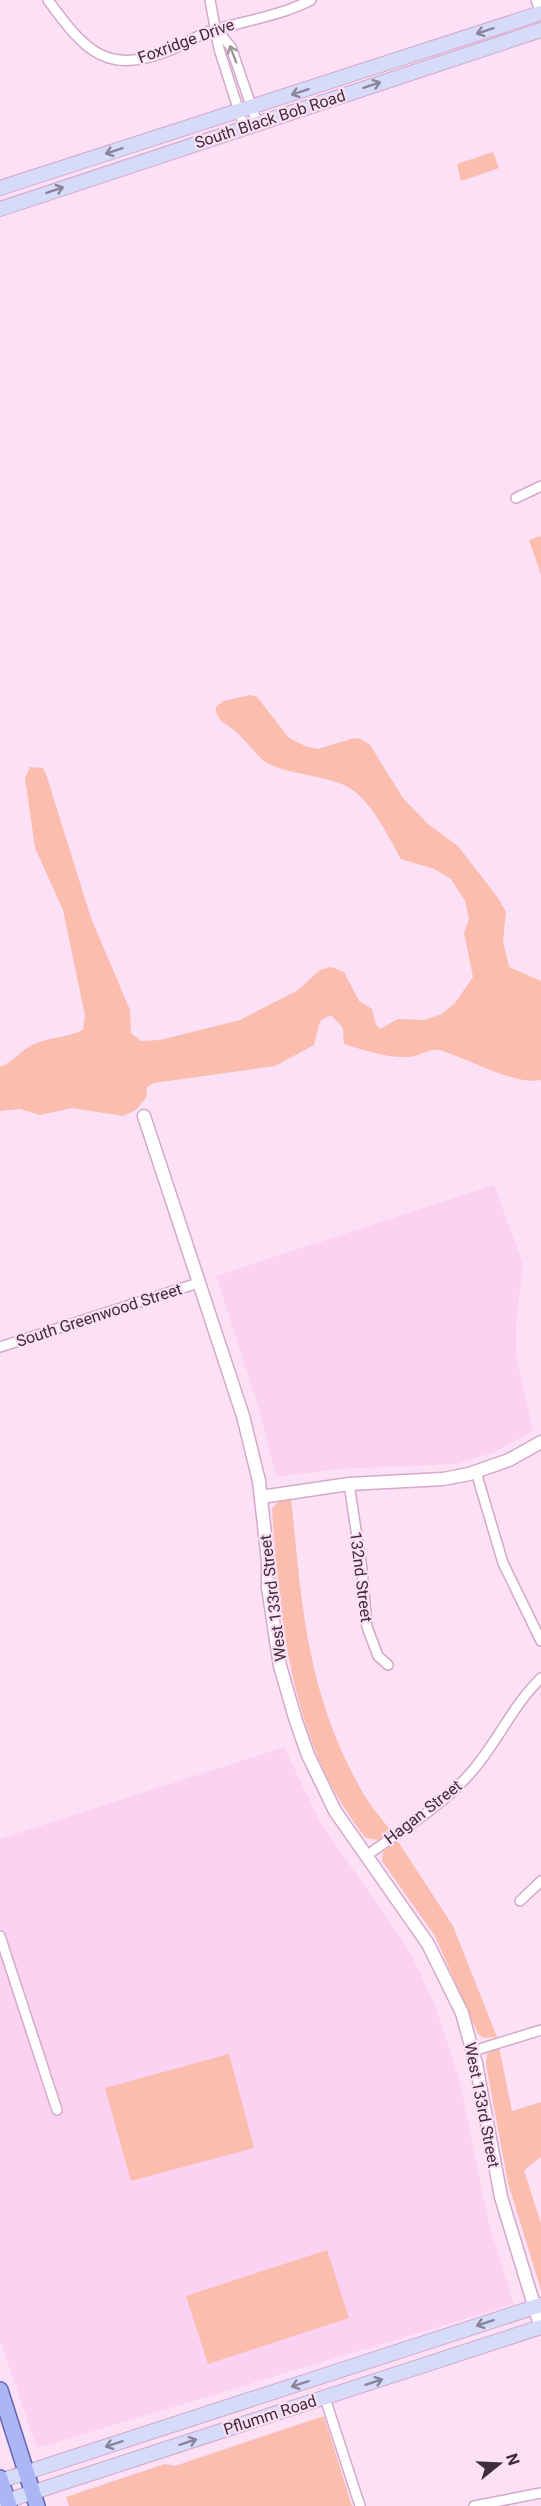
<svg xmlns="http://www.w3.org/2000/svg" width="541" height="2506" viewBox="0 0 541 2506" font-family="Roboto,sans-serif">
<style>
.built{fill:#fcd2f2}
.green{fill:#fbbdad}
.lines{fill:none;stroke-linecap:round;stroke-linejoin:round}
.minor-casing{stroke:#d4a8ca;stroke-width:12}
.tertiary-casing{stroke:#d4a8ca;stroke-width:15}
.secondary-casing{stroke:#d4a8ca;stroke-width:16}
.primary-casing{stroke:#6166af;stroke-width:18}
.minor{stroke:#fff;stroke-width:9}
.tertiary{stroke:#fff;stroke-width:12}
.secondary{stroke:#d6dbfa;stroke-width:14}
.primary{stroke:#acb6f5;stroke-width:15}
.oneway{stroke:#8a849a}
.oneway2{stroke:#9e969c}
.labels{text-anchor:middle;dominant-baseline:central;stroke-width:4.5;stroke-linejoin:round;paint-order:stroke}
.street-label{font-size:16px;fill:#3d2c39;stroke:#fce0f5}
</style>
<rect width="100%" height="100%" fill="#fce0f5"/>
<g class="built">
<path d="M494,1185L523,1264L516,1322V1355L533,1431L495,1452L456,1464L338,1469L276,1477L260,1412L216,1276Z"/>
<path d="M284,1747L321,1824L395,1929L411,1954L435,2005L460,2082L489,2225L514,2304L37,2448L0,2340V1934L46,2067L0,1927V1839Z"/>
</g>
<g class="green">
<path d="M493,152L499,168L461,181L457,164Z"/>
<path d="M541,536V575L529,540Z"/>
<path d="M250,695L257,697L289,738L305,746L318,749L354,738L361,739L370,745L403,798L428,824L458,846L498,898L506,912L503,941L509,967L541,981V1080C514,1086 466,1057 439,1050C430,1048 418,1057 408,1057C386,1058 364,1050 344,1044L343,1028L331,1015L320,1021L314,1045L275,1066L154,1083L147,1087L146,1098L136,1110L123,1116L72,1108L40,1115L20,1109L0,1111V1067C15,1061 21,1050 32,1045C48,1037 67,1038 83,1030L85,1016L63,910L35,848L25,778L30,767L43,768L47,777L91,918L130,1010L131,1033L141,1041L160,1040L240,1020L298,990L320,970L331,967L344,972L359,1001L372,1009L376,1025L380,1029L398,1019L425,1020L442,1014L455,1003L473,977L464,933L469,919L465,901L451,879L434,869L401,859C388,836 375,808 354,791C334,775 290,776 267,763C259,759 244,738 234,730C225,723 215,719 216,707L223,701Z"/>
<path d="M291,1498C302,1605 306,1689 359,1786C367,1802 380,1817 391,1831L378,1840L366,1838C291,1746 280,1622 272,1509L278,1502Z"/>
<path d="M397,1840L453,1926L497,2037L483,2038L478,2034L435,1936L382,1861L383,1852Z"/>
<path d="M499,2047L512,2111L541,2102V2157L524,2170L541,2224V2290L508,2183L486,2064L487,2054Z"/>
<path d="M229,2054L254,2148L131,2181L105,2088Z"/>
<path d="M327,2250L349,2318L208,2364L186,2296Z"/>
<path d="M324,2416L352,2506H69L66,2497L165,2464L175,2466Z"/>
</g>
<g class="lines">
<g class="minor-casing">
<g id="minor">
<path d="M48,0C85,51 107,77 173,49C186,44 196,36 210,31C243,21 281,16 311,0"/>
<path d="M210,0L219,49L244,127"/>
<path d="M536,0L541,13"/>
<path d="M217,30L231,47L257,123"/>
<path d="M516,498L541,486"/>
<path d="M0,1347L198,1283"/>
<path d="M476,1472L503,1563L541,1641"/>
<path d="M349,1484L362,1569L367,1627L378,1656L388,1665"/>
<path d="M366,1856C402,1830 444,1805 473,1770C498,1741 513,1705 541,1678"/>
<path d="M520,1901L541,1881"/>
<path d="M0,1936L57,2110"/>
<path d="M473,2051L541,2030"/>
<path d="M325,2398L360,2506"/>
<path d="M474,2506L541,2493"/>
</g>
</g>
<g class="tertiary-casing">
<g id="tertiary">
<path d="M144,1116L243,1416L259,1481L268,1561V1587L280,1666L296,1721L308,1755L335,1811L428,1944L462,2013L476,2064L501,2197L541,2328"/>
<path d="M261,1497L349,1484L443,1479L469,1474L509,1460L541,1442"/>
</g>
</g>
<g class="secondary-casing">
<g id="secondary">
<path d="M0,188L541,13"/>
<path d="M0,209L541,30"/>
<path d="M0,2481L541,2305"/>
<path d="M0,2503L541,2327"/>
</g>
</g>
<g class="primary-casing">
<g id="primary">
<path d="M0,2390L37,2506"/>
<path d="M0,2478L9,2506"/>
</g>
</g>
<use href="#minor" class="minor"/>
<use href="#tertiary" class="tertiary"/>
<use href="#secondary" class="secondary"/>
<use href="#primary" class="primary"/>
</g>
<defs><path id="oneway-shaft" d="M-6 0H5M1.5-3L5.5 0L1.5 3" fill="none" stroke-width="1.6" stroke-linecap="round" stroke-linejoin="round" transform="scale(1.5)"/></defs>
<g class="oneway">
<use href="#oneway-shaft" transform="translate(485 31) rotate(162)"/>
<use href="#oneway-shaft" transform="translate(372 85) rotate(-18)"/>
<use href="#oneway-shaft" transform="translate(300 92) rotate(162)"/>
<use href="#oneway-shaft" transform="translate(114 151) rotate(162)"/>
<use href="#oneway-shaft" transform="translate(55 190) rotate(-19)"/>
<use href="#oneway-shaft" transform="translate(485 2323) rotate(162)"/>
<use href="#oneway-shaft" transform="translate(374 2382) rotate(-18)"/>
<use href="#oneway-shaft" transform="translate(300 2384) rotate(162)"/>
<use href="#oneway-shaft" transform="translate(188 2442) rotate(-18)"/>
<use href="#oneway-shaft" transform="translate(114 2444) rotate(162)"/>
</g>
<use class="oneway2" href="#oneway-shaft" transform="translate(233 54) rotate(-111)"/>
<g class="labels">
<g class="street-label">
<text transform="translate(186 41) rotate(-20)">Foxridge Drive</text>
<text transform="translate(270 119) rotate(-18)">South Black Bob Road</text>
<text transform="translate(99 1315) rotate(-18)">South Greenwood Street</text>
<text transform="translate(361 1577) rotate(83)">132nd Street</text>
<text transform="translate(273 1598) rotate(-97)">West 133rd Street</text>
<text transform="translate(423 1812) rotate(-38)">Hagan Street</text>
<text transform="translate(482 2105) rotate(79)">West 133rd Street</text>
<text transform="translate(270 2415) rotate(-18)">Pflumm Road</text>
</g>
</g>
<g transform="translate(499 2464) rotate(72)" stroke="#fce0f5" stroke-width="4.5" paint-order="stroke">
<path d="M0-4.5L10 22L0 15L-10 22Z" fill="#3d2c39"/>
<text y="-9" font-size="16" font-weight="bold" text-anchor="middle" fill="#3d2c39">N</text>
</g>
</svg>
